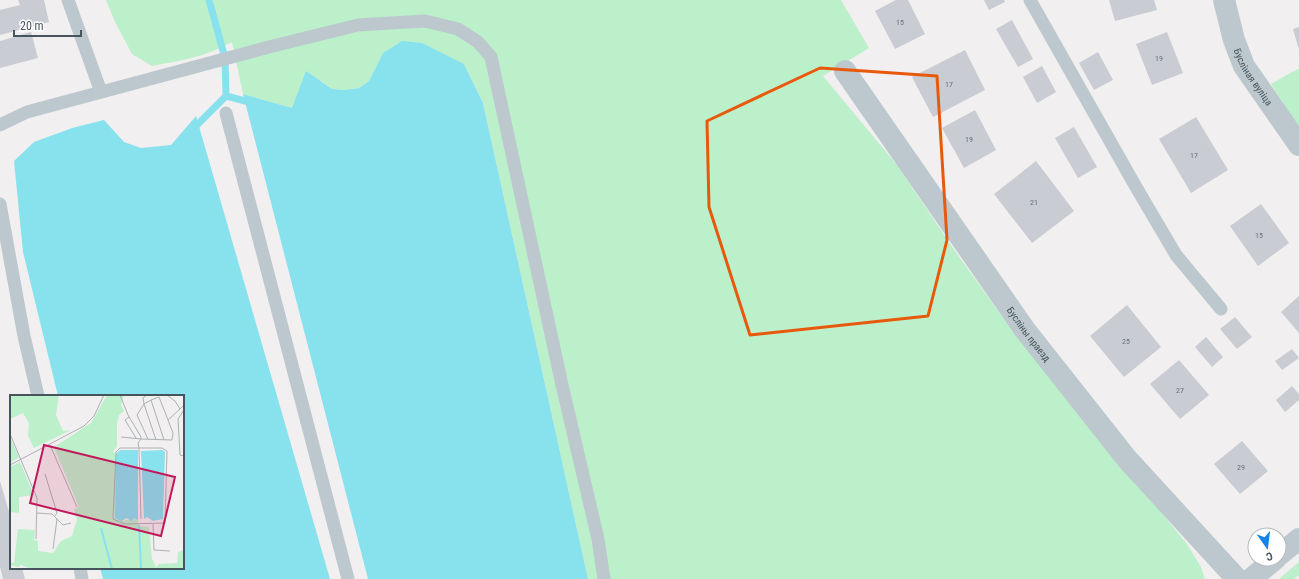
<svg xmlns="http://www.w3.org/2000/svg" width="1299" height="579" viewBox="0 0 1299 579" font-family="'Roboto Condensed',sans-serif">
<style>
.green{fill:#bcf0cb}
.water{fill:#88e2ee}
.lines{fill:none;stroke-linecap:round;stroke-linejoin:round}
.stream{stroke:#88e2ee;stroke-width:7}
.building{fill:#c9ccd2}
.service{stroke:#bcc8ce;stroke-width:13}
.minor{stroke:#bcc8ce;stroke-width:22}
.marked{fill:none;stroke:#e8590c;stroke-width:3;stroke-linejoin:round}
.labels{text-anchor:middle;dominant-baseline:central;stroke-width:4;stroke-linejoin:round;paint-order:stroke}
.number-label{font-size:8px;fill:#67727a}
.street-label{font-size:10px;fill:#46545d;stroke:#fff}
.inset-river{fill:none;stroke:#88e2ee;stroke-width:2}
.inset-road{fill:none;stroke:#adb1b5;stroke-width:1}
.view{fill:#c2185b;fill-opacity:0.15;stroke:#c2185b;stroke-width:2}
.inset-edge{fill:none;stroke:#46545d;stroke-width:2}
</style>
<rect width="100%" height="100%" fill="#f1efef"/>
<g class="green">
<path d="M106,0H841L869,48L823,76L897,165L957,254L1012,330L1187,544L1201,567L1205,579H588L483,103L464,64L383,53L369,81L359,88L345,90L332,89L321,81L292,108L243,94L232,42C208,56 180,61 152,66L132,54L115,22Z"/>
<path d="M1299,69V128L1271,84L1292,72Z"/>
<path d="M1299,562V575L1294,579H1279Z"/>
</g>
<g class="water">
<path d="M402,41L422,43L464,64L483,103L588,579H368L243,94L292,108L306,71L332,89L345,90L359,88L369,81L383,53Z"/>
<path d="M196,116L330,579H103L100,568H183V396H58L23,252L14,161L34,142L72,128L104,120L124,142L141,148L171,145Z"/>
</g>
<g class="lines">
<g class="stream">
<path d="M226,96L253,103"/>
<path d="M192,130L226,96L225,58L209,0"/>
</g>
</g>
<g class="building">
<path d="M18,0H44L49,22L0,35V10L20,5Z"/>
<path d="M896,0H908L925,34L895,49L875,11Z"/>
<path d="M984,0H1004L1005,2L989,10Z"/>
<path d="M1109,0H1154L1157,10L1115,21Z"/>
<path d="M1012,20L1033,59L1018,67L996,29Z"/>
<path d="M1299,27V50L1293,29Z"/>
<path d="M31,32L38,58L0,68V41Z"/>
<path d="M1167,32L1183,73L1152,85L1136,44Z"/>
<path d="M965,50L985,90L933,117L912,77Z"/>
<path d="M1098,52L1113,80L1094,90L1079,63Z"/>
<path d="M1042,66L1056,92L1037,103L1023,77Z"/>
<path d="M975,110L996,150L964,168L942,128Z"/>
<path d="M1196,117L1228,170L1191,193L1159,139Z"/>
<path d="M1074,127L1097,167L1078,178L1055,138Z"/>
<path d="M1036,161L1074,211L1032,243L994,194Z"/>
<path d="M1261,204L1289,243L1258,266L1230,226Z"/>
<path d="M1299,296V333L1281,312Z"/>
<path d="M1127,305L1161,347L1124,377L1090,336Z"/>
<path d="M1235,317L1252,337L1237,349L1220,329Z"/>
<path d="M1206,337L1223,357L1212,367L1195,347Z"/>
<path d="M1292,349L1299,358L1282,370L1275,361Z"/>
<path d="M1179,360L1209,395L1180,419L1150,384Z"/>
<path d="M1292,386L1299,394V400L1285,412L1276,400Z"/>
<path d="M1242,441L1268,471L1240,494L1214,464Z"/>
<path d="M0,481L11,519V568H22L25,579H3L0,567Z"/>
</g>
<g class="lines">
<g class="service">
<path d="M68,0L101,92"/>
<path d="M1030,0L1136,187L1176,255L1221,309"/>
<path d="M226,113L348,579"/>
<path d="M0,125L27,112L269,47L358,25L425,21L458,29L478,42L491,57L562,385L598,539L604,579"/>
<path d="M0,204L24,336L38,396"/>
<path d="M80,568L82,579"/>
</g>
<g class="minor">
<path id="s1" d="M1224,0L1234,40L1244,66L1299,145"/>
<path id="s2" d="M845,71L1025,330L1127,459L1237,579"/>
<path d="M1279,555L1299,539"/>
<path d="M1251,579L1275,559"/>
</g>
</g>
<path class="marked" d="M820,68L937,76L947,240L928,316L750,335L709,207L707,121Z"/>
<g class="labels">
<g class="number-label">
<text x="900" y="22">15</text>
<text x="1159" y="58">19</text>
<text x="949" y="84">17</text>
<text x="969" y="139">19</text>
<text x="1194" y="155">17</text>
<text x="1034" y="202">21</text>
<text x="1259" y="235">15</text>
<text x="1126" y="341">25</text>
<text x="1180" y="390">27</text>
<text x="1241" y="467">29</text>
</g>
<g class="street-label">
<text stroke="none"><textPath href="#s1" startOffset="83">Бусліная вуліца</textPath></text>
<text stroke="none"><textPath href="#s2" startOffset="321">Бусліны праезд</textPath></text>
</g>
</g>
<g transform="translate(10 395)">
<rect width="174" height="174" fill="#f1efef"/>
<path d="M0,0H49L46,20L53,36L61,35L24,53L18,41L19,28L13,18L0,24ZM97,0H114L111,10L114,16L109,20L107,28V51L103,57L106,59L113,126L124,123L128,125V131L139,132L142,164L146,172L149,169L167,168L168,157L173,155L174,174H21L11,170L8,172L0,170V167L4,168L8,134L25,135L24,145L28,146V156L43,158L51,146L62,141L67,125L64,114L69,112L44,52L81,28ZM0,42L9,62L0,68ZM10,67L24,100L9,102V118L0,117V72Z" fill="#bcf0cb"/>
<path d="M110,55H128V125L124,123L121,126L117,123L111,126L105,123L106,59ZM153,55L155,57L153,124L143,126L137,122L134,124L131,56Z" fill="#88e2ee"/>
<path class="inset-river" d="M129,130L131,174M91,133L102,174"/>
<path class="inset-road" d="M110,0L118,20L131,42V44L111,42M137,0L133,3L134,9L127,20L138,44M157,0L165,6L170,14L174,10M141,5L134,9L146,45M174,15L168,24L170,60L174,61M119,22L115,25L126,43M0,39L27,103L26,144M154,45L141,5L149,2L158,25M40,50L67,112M0,70L74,31L84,21L94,0M35,79L47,118L45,121M27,118L42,119L47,124L43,154M47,124L53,130L61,128M131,124L129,53H110L106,57L103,124L115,129L155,128L157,56L152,53H129L128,48L131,44L162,45L163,38L158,25L170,14M143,129L144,155L160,156"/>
<path class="view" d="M34,50L165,82L151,141L20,108Z"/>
<rect width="174" height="174" class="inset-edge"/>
</g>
<g transform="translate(1267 547) rotate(166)"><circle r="19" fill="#ffffff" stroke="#b5bbbe"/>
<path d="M0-3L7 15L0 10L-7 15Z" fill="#1683e5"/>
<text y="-6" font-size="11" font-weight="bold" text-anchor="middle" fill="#46545d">С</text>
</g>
<path d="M14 30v6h67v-6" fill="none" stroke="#46545d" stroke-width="2"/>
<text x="20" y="30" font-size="12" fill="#46545d" stroke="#ffffff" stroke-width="3" paint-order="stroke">20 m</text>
</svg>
